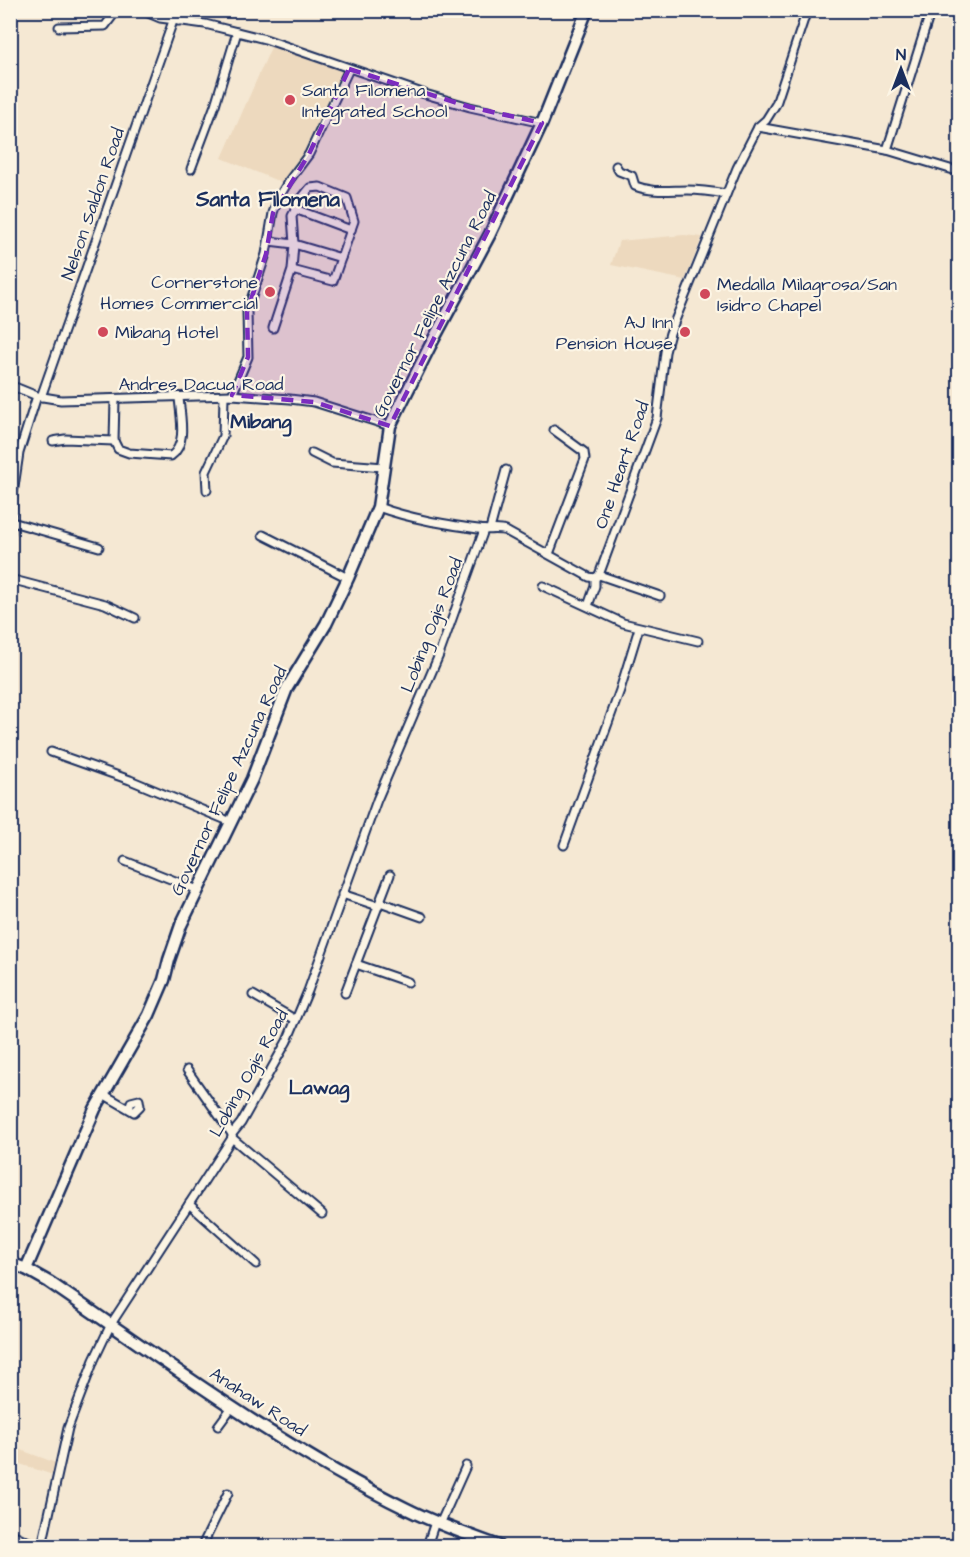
<svg xmlns="http://www.w3.org/2000/svg" width="970" height="1557" viewBox="0 0 970 1557" font-family="'Architects Daughter',sans-serif">
<style>
.built{fill:#edd9be}
.lines{fill:none;stroke-linecap:round;stroke-linejoin:round}
.street-casing{stroke:#1b2f5e;stroke-width:11}
.secondary-casing{stroke:#1b2f5e;stroke-width:15}
.street{stroke:#fcf5e5;stroke-width:7}
.secondary{stroke:#fcf5e5;stroke-width:10}
.marked{fill:#7b2cbf;fill-opacity:0.2;stroke:#7b2cbf;stroke-width:4.5;stroke-dasharray:12 8;stroke-linejoin:round}
.poi-dot{fill:#d1495b;stroke:#fcf5e5;stroke-width:2}
.labels{text-anchor:middle;dominant-baseline:central;stroke-width:4.5;stroke-linejoin:round;paint-order:stroke}
.poi-label{font-size:18px;fill:#1b2f5e;stroke:#fcf5e5;text-anchor:start}
.street-label{font-size:18px;fill:#1b2f5e;stroke:#fcf5e5}
.neighbourhood-label{font-size:20px;font-weight:bold;fill:#1b2f5e;stroke:#fcf5e5}
.quarter-label{font-size:21px;font-weight:bold;fill:#1b2f5e;stroke:#fcf5e5}
</style>
<rect width="100%" height="100%" fill="#f5e8d3"/>
<filter id="ink" filterUnits="userSpaceOnUse"><feTurbulence type="fractalNoise" baseFrequency=".0167" numOctaves="2"/><feDisplacementMap in="SourceGraphic" scale="12" xChannelSelector="R" yChannelSelector="G"/><feConvolveMatrix kernelMatrix="1 2 1 2 8 2 1 2 1" color-interpolation-filters="sRGB"/></filter>
<g filter="url(#ink)">
<g class="built">
<path d="M272,45L345,71L319,130L285,184L222,158Z"/>
<path d="M684,235L702,237L685,280L611,265L619,241Z"/>
<path d="M10,1446L56,1463L53,1475L11,1461Z"/>
</g>
<g class="lines">
<g class="street-casing">
<g id="street">
<path d="M141,10L160,18L205,24L265,39L425,94L470,107L542,123"/>
<path d="M178,21L183,10"/>
<path d="M59,27L105,26L117,10"/>
<path d="M758,127L887,150L960,172"/>
<path d="M887,150L931,10"/>
<path d="M616,166L619,171L632,176L635,186C653,193 670,190 688,190C701,190 714,192 726,194"/>
<path d="M191,169L215,105L237,32"/>
<path d="M295,209L351,230"/>
<path d="M269,241L294,244L341,258"/>
<path d="M273,328L292,270L294,244L292,216L301,199L310,188L320,187L347,198L354,221L333,281L292,270"/>
<path d="M10,385L37,396L61,400L232,395L290,399L314,402L390,426"/>
<path d="M232,395L248,357L247,312L266,254L273,213L278,199L288,182L309,154L349,69"/>
<path d="M41,397L173,21"/>
<path d="M115,399L114,441L118,449L129,453L171,456C188,444 180,415 179,397"/>
<path d="M53,441L65,439L114,441"/>
<path d="M312,453L332,463L384,467"/>
<path d="M207,490L206,472L223,436L224,396"/>
<path d="M378,507C411,519 444,524 478,529C488,531 497,528 506,531L589,577L595,578L599,575L657,418L665,352L670,333L737,168L758,127L766,120L776,104L807,10"/>
<path d="M12,522L99,547"/>
<path d="M490,529L506,470"/>
<path d="M10,533L13,494L19,453L37,396"/>
<path d="M263,535L348,578"/>
<path d="M549,554L585,459L584,452L554,430"/>
<path d="M599,575L660,596"/>
<path d="M10,579L105,604L135,618"/>
<path d="M543,586L623,623L698,641"/>
<path d="M588,606L595,586V578"/>
<path d="M51,752L130,780L231,822"/>
<path d="M564,845L620,690L639,628"/>
<path d="M125,861L198,890"/>
<path d="M342,894L378,906"/>
<path d="M380,902L422,917"/>
<path d="M356,964L408,982"/>
<path d="M345,993L390,875"/>
<path d="M253,995L296,1020"/>
<path d="M187,1070L232,1134"/>
<path d="M103,1094L134,1112L140,1106L139,1100L131,1102L129,1109"/>
<path d="M232,1138L322,1214"/>
<path d="M189,1204L256,1264"/>
<path d="M218,1426L232,1407"/>
<path d="M440,1524L466,1466"/>
<path d="M10,1533L37,1546"/>
<path d="M42,1546L68,1428L94,1360L111,1324L232,1138V1134L241,1123L287,1041L308,991L377,800L439,655L484,530"/>
<path d="M202,1546L228,1493"/>
<path d="M427,1546L435,1522"/>
</g>
</g>
<g class="secondary-casing">
<g id="secondary">
<path d="M10,1263L26,1269L49,1282C165,1361 280,1447 407,1509C437,1524 468,1535 499,1546"/>
<path d="M26,1269L95,1109L149,1015L164,980L169,960L181,925L252,779L287,688L326,624L348,578L378,507L390,426L430,346L490,234L542,123L587,10"/>
</g>
</g>
<use href="#street" class="street"/>
<use href="#secondary" class="secondary"/>
</g>
</g>
<path class="marked" d="M349,69L470,107L542,123L390,426L314,402L232,395L248,357L247,312L266,254L273,213L309,154Z"/>
<g class="poi-dot">
<circle cx="290" cy="100" r="6"/>
<circle cx="270" cy="292" r="6"/>
<circle cx="705" cy="294" r="6"/>
<circle cx="103" cy="332" r="6"/>
<circle cx="685" cy="332" r="6"/>
</g>
<g class="labels">
<g class="poi-label">
<text x="302" y="90">Santa Filomena<tspan x="302" dy="21">Integrated School</tspan></text>
<text x="258" y="282" text-anchor="end">Cornerstone<tspan x="258" dy="21">Homes Commercial</tspan></text>
<text x="717" y="284">Medalla Milagrosa/San<tspan x="717" dy="21">Isidro Chapel</tspan></text>
<text x="673" y="322" text-anchor="end">AJ Inn<tspan x="673" dy="21">Pension House</tspan></text>
<text x="115" y="332">Mibang Hotel</text>
</g>
<g class="street-label">
<text transform="translate(93 204) rotate(-71)">Nelson Saldon Road</text>
<text transform="translate(435 304) rotate(-63)">Governor Felipe Azcuna Road</text>
<text x="201" y="384">Andres Dacua Road</text>
<text transform="translate(622 465) rotate(-71)">One Heart Road</text>
<text transform="translate(432 625) rotate(-69)">Lobing Ogis Road</text>
<text transform="translate(229 781) rotate(-65)">Governor Felipe Azcuna Road</text>
<text transform="translate(249 1073) rotate(-61)">Lobing Ogis Road</text>
<text transform="translate(258 1402) rotate(33)">Anahaw Road</text>
</g>
<g class="neighbourhood-label">
<text x="261" y="422">Mibang</text>
<text x="319" y="1088">Lawag</text>
</g>
<g class="quarter-label">
<text x="268" y="199">Santa Filomena</text>
</g>
</g>
<rect width="970" height="1557" fill="none" stroke="#fcf5e5" stroke-width="36"/>
<rect x="18" y="18" width="934" height="1521" fill="none" stroke="#1b2f5e" stroke-width="2" filter="url(#ink)"/>
<g transform="translate(901 69)" stroke="#fcf5e5" stroke-width="4.5" paint-order="stroke">
<path d="M0-4.5L10 22L0 15L-10 22Z" fill="#1b2f5e"/>
<text y="-9" font-size="16" font-weight="bold" text-anchor="middle" fill="#1b2f5e">N</text>
</g>
</svg>
